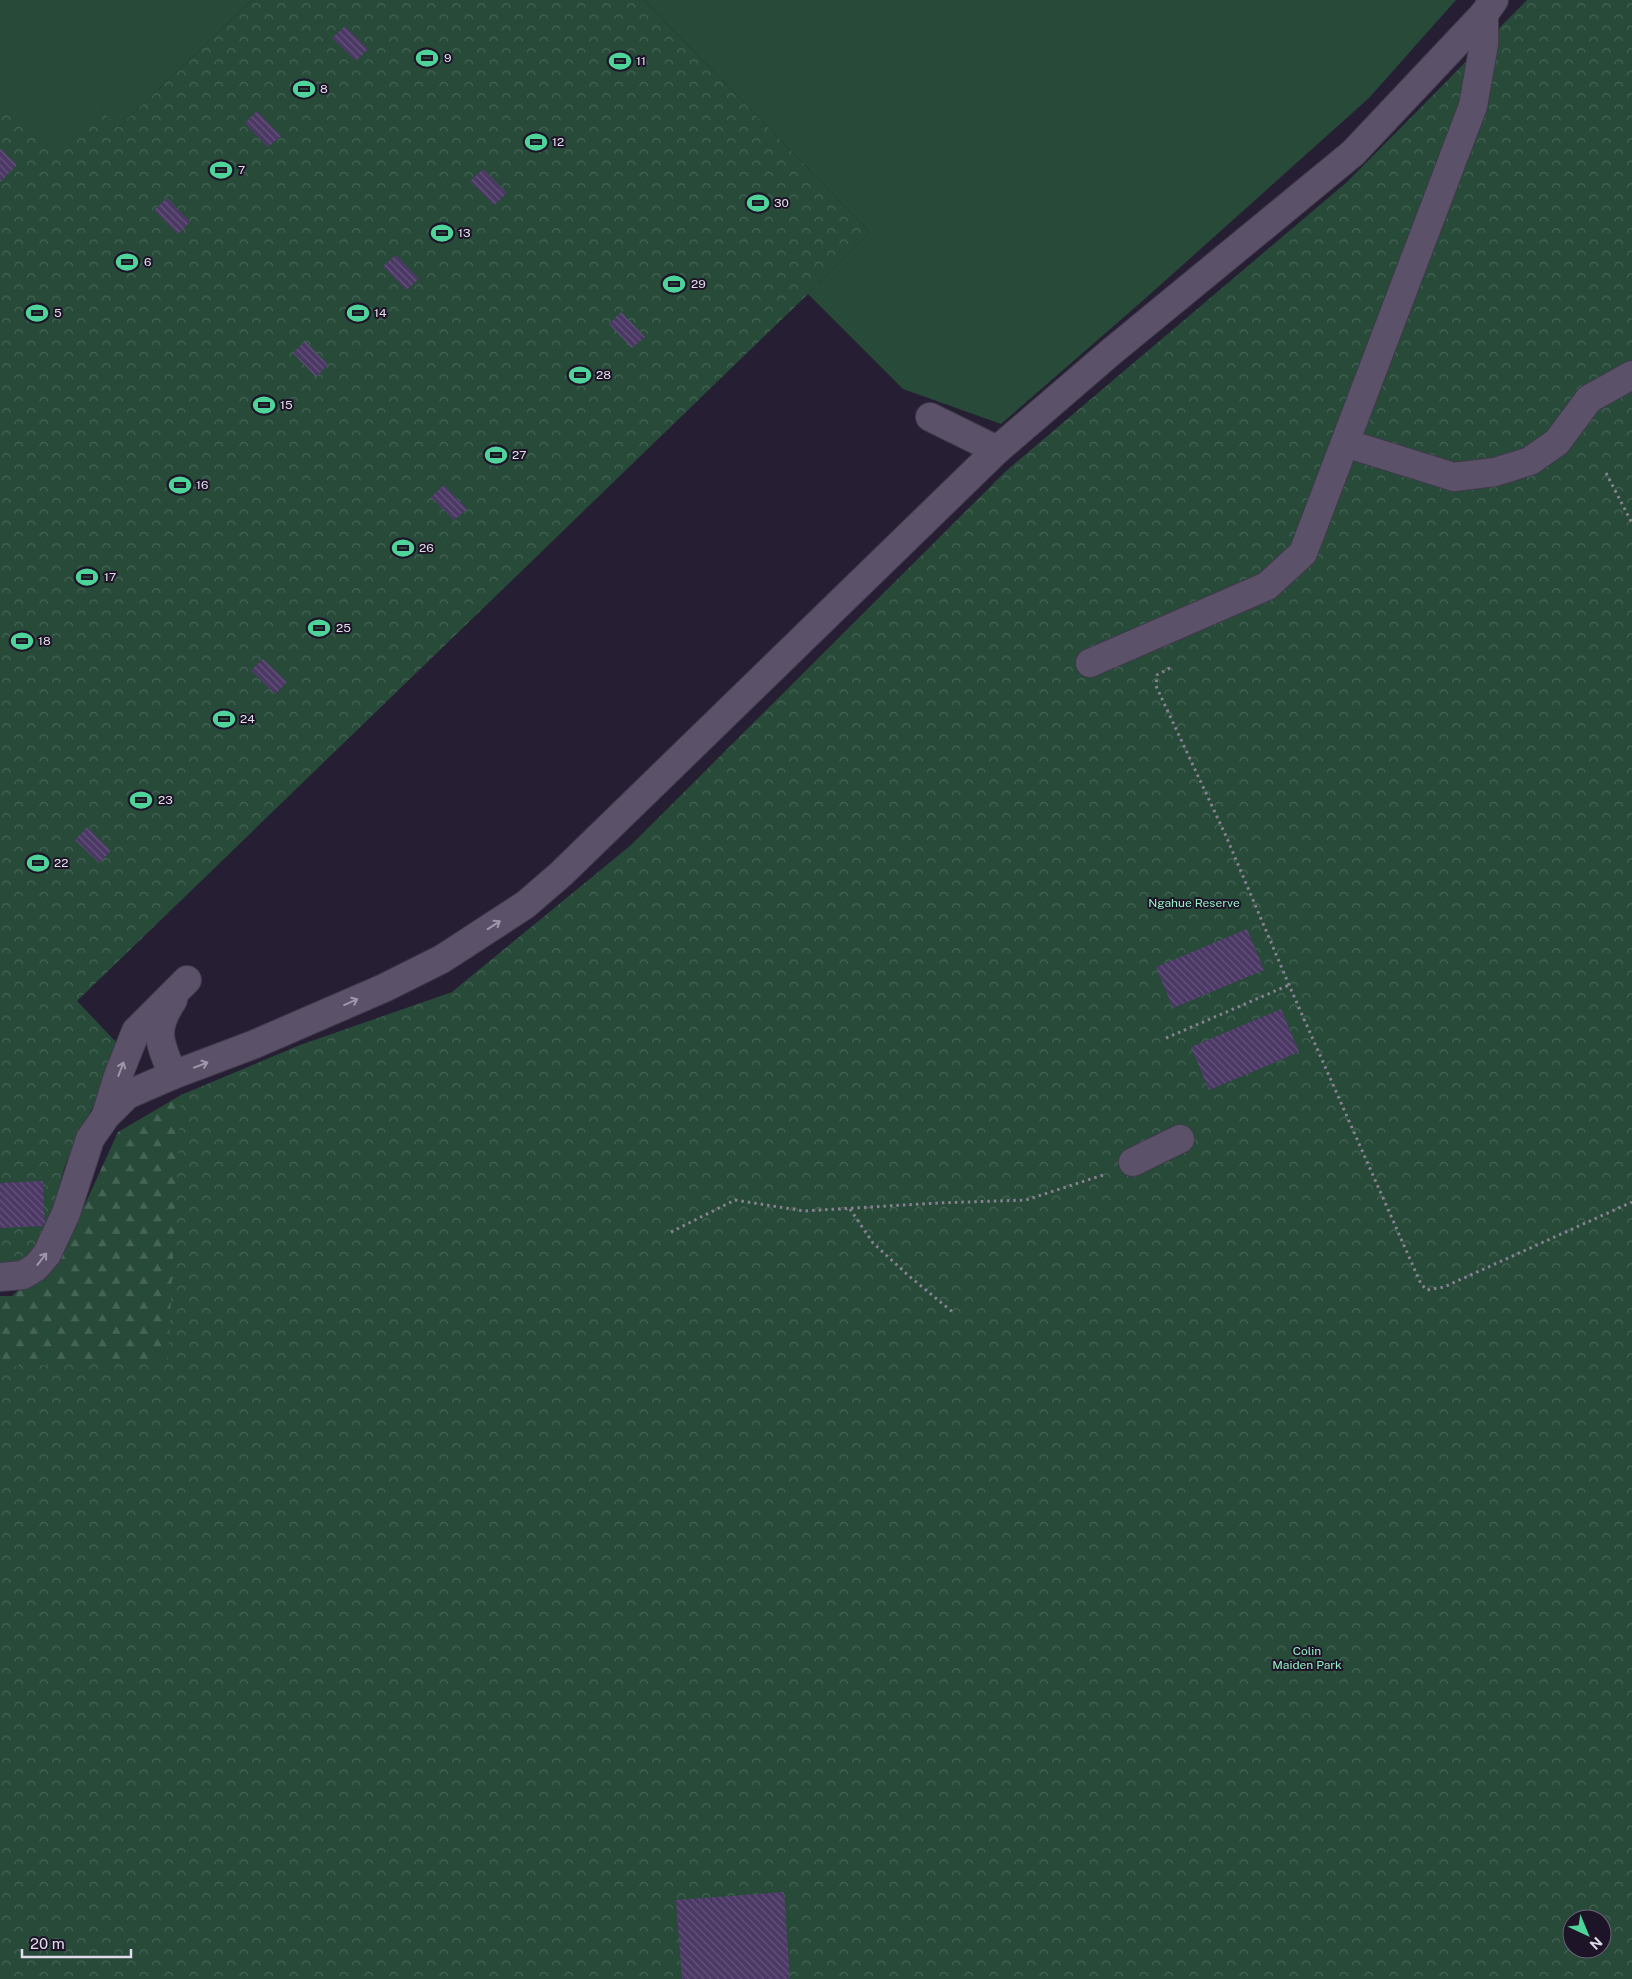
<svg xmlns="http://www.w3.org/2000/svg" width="1632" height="1979" viewBox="0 0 1632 1979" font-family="'Public Sans',sans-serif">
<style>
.green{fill:#274a39}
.forest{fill:url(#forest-firs)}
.park{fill:url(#park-crowns);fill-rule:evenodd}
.building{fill:url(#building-back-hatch)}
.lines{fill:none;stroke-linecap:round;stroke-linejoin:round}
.minor-casing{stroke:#413a4b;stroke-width:30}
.path{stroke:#888192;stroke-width:3;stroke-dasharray:2.5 4;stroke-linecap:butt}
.minor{stroke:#5b5269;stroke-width:28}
.oneway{stroke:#9e97a9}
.labels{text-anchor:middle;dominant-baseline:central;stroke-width:4;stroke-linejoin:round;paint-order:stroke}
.poi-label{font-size:12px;fill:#e1dce9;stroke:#1d1428;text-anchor:start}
.park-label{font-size:12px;fill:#95efc2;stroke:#1d1428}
</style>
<defs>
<pattern id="forest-firs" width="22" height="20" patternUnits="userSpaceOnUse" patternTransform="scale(1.25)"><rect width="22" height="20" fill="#274a39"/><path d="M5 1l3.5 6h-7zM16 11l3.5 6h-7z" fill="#466456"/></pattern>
<pattern id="park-crowns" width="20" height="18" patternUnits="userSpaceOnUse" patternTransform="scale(1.25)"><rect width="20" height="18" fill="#274a39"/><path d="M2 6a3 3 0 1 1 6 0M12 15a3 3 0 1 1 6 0" fill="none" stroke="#466456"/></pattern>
<pattern id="building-back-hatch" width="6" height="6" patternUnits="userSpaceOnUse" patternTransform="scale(1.25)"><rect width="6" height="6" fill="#4c3865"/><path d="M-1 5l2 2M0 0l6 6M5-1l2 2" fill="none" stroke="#66547b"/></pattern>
</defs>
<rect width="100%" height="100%" fill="#261e32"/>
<g class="green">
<path d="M0,0H252L119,127L53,155L0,148Z"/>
<path d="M644,0H1456L1369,98L1147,297L1001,424L903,389L808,294L870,232Z"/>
</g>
<path class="forest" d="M359,1035L673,1315L0,1382V1296H12L65,1248L118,1132L181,1095Z"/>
<g class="park">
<path d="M252,0H644L870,232L808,294L77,1001L117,1043L97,1098L65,1165L46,1234L27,1264L0,1265V103L53,155L97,108L119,127Z"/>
<path d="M1527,0H1632V1979H0V1367L168,1360L181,1095L300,1045L452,992L631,845L1006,471L1347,182ZM1572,1919H1602V1949H1572Z"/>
</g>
<g class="building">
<path d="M345,26L368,49L356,61L332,38Z"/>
<path d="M257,111L281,136L268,147L245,123Z"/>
<path d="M0,148L17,165L0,182Z"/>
<path d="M483,169L507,193L494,205L470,181Z"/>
<path d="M167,198L190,222L178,234L154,210Z"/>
<path d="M396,255L419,279L406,290L383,266Z"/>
<path d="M621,312L645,337L632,348L609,324Z"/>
<path d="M305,341L328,365L316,377L293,353Z"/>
<path d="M444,485L467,509L454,520L431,497Z"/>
<path d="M263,659L287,682L275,694L251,670Z"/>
<path d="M87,827L111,851L99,863L75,840Z"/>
<path d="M1247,929L1264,970L1173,1008L1156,967Z"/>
<path d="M1281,1009L1299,1052L1209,1090L1191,1047Z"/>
<path d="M43,1181L45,1226L0,1228V1183Z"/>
<path d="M784,1892L790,1979H682L676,1900Z"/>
</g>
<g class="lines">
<g class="minor-casing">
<g id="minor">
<path d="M930,417L997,450"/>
<path d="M1345,443L1454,477L1495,472L1530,461L1557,442L1589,399L1632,375"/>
<path d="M1090,663L1267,586L1303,553L1473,106L1484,44V14"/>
<path d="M173,1075C160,1043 152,1031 173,1000"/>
<path d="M106,1115L118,1076L136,1031L187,980"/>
<path d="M1133,1162L1180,1139"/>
<path d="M0,1277L23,1275L36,1267L47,1254L66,1213L90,1139L106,1116L127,1095L173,1075L255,1044L384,988L442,959L525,905L561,874L997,450L1111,352L1353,153L1484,14L1494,0"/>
</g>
</g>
<g class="path">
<path d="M1606,473L1632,523"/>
<path d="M1170,668L1157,675L1156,686L1226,836L1289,985L1421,1284L1427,1290L1444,1287L1632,1202"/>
<path d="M1166,1038L1289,985"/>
<path d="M850,1209L873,1243L909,1276L955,1314"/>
<path d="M671,1232L735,1200L804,1211L938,1203L1026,1200L1103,1175"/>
</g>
<use href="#minor" class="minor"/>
</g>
<defs><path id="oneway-shaft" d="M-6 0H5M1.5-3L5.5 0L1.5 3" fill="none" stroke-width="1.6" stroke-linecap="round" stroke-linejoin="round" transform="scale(1.25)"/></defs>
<g class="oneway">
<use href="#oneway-shaft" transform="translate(494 925) rotate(-33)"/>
<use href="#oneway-shaft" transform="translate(351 1002) rotate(-24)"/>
<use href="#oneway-shaft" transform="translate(201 1065) rotate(-21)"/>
<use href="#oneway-shaft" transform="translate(121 1069) rotate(-69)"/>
<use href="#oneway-shaft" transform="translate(42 1259) rotate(-52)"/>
</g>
<defs>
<g id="stadium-bare" transform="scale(1.725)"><path d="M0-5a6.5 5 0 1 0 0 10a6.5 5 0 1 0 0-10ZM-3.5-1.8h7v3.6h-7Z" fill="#4ed399" stroke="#1d1428" stroke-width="2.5" paint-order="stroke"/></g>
</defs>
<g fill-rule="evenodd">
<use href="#stadium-bare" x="427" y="58"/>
<use href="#stadium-bare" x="620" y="61"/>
<use href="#stadium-bare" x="304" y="89"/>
<use href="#stadium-bare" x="536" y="142"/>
<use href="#stadium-bare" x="221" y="170"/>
<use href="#stadium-bare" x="758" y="203"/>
<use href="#stadium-bare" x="442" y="233"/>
<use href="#stadium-bare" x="127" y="262"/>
<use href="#stadium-bare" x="674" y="284"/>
<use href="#stadium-bare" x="37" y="313"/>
<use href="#stadium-bare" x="358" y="313"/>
<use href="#stadium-bare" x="580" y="375"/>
<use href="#stadium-bare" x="264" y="405"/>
<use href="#stadium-bare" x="496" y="455"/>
<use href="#stadium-bare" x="180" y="485"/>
<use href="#stadium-bare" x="403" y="548"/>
<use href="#stadium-bare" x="87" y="577"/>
<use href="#stadium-bare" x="319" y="628"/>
<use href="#stadium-bare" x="22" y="641"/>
<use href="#stadium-bare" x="224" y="719"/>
<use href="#stadium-bare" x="141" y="800"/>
<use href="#stadium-bare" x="38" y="863"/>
</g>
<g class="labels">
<g class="poi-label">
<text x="444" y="58">9</text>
<text x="636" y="61">11</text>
<text x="320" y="89">8</text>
<text x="552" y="142">12</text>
<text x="238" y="170">7</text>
<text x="774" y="203">30</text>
<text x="458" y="233">13</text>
<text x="144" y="262">6</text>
<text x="691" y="284">29</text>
<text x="54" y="313">5</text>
<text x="374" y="313">14</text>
<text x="596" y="375">28</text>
<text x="280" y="405">15</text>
<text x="512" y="455">27</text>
<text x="196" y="485">16</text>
<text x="419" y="548">26</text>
<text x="104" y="577">17</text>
<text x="336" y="628">25</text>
<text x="38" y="641">18</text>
<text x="240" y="719">24</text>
<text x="158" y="800">23</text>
<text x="54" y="863">22</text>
</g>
<g class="park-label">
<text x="1194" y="903">Ngahue Reserve</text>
<text x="1307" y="1651">Colin<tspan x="1307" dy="14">Maiden Park</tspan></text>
</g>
</g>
<g transform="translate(1587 1934) rotate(136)"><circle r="24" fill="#1d1428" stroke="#6b6475"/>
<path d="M0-4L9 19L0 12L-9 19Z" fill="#4ed399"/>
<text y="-8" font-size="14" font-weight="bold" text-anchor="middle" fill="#e1dce9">N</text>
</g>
<path d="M22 1949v8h109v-8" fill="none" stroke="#e1dce9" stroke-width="2.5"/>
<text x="30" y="1949" font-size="15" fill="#e1dce9" stroke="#1d1428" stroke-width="4" paint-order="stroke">20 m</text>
</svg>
